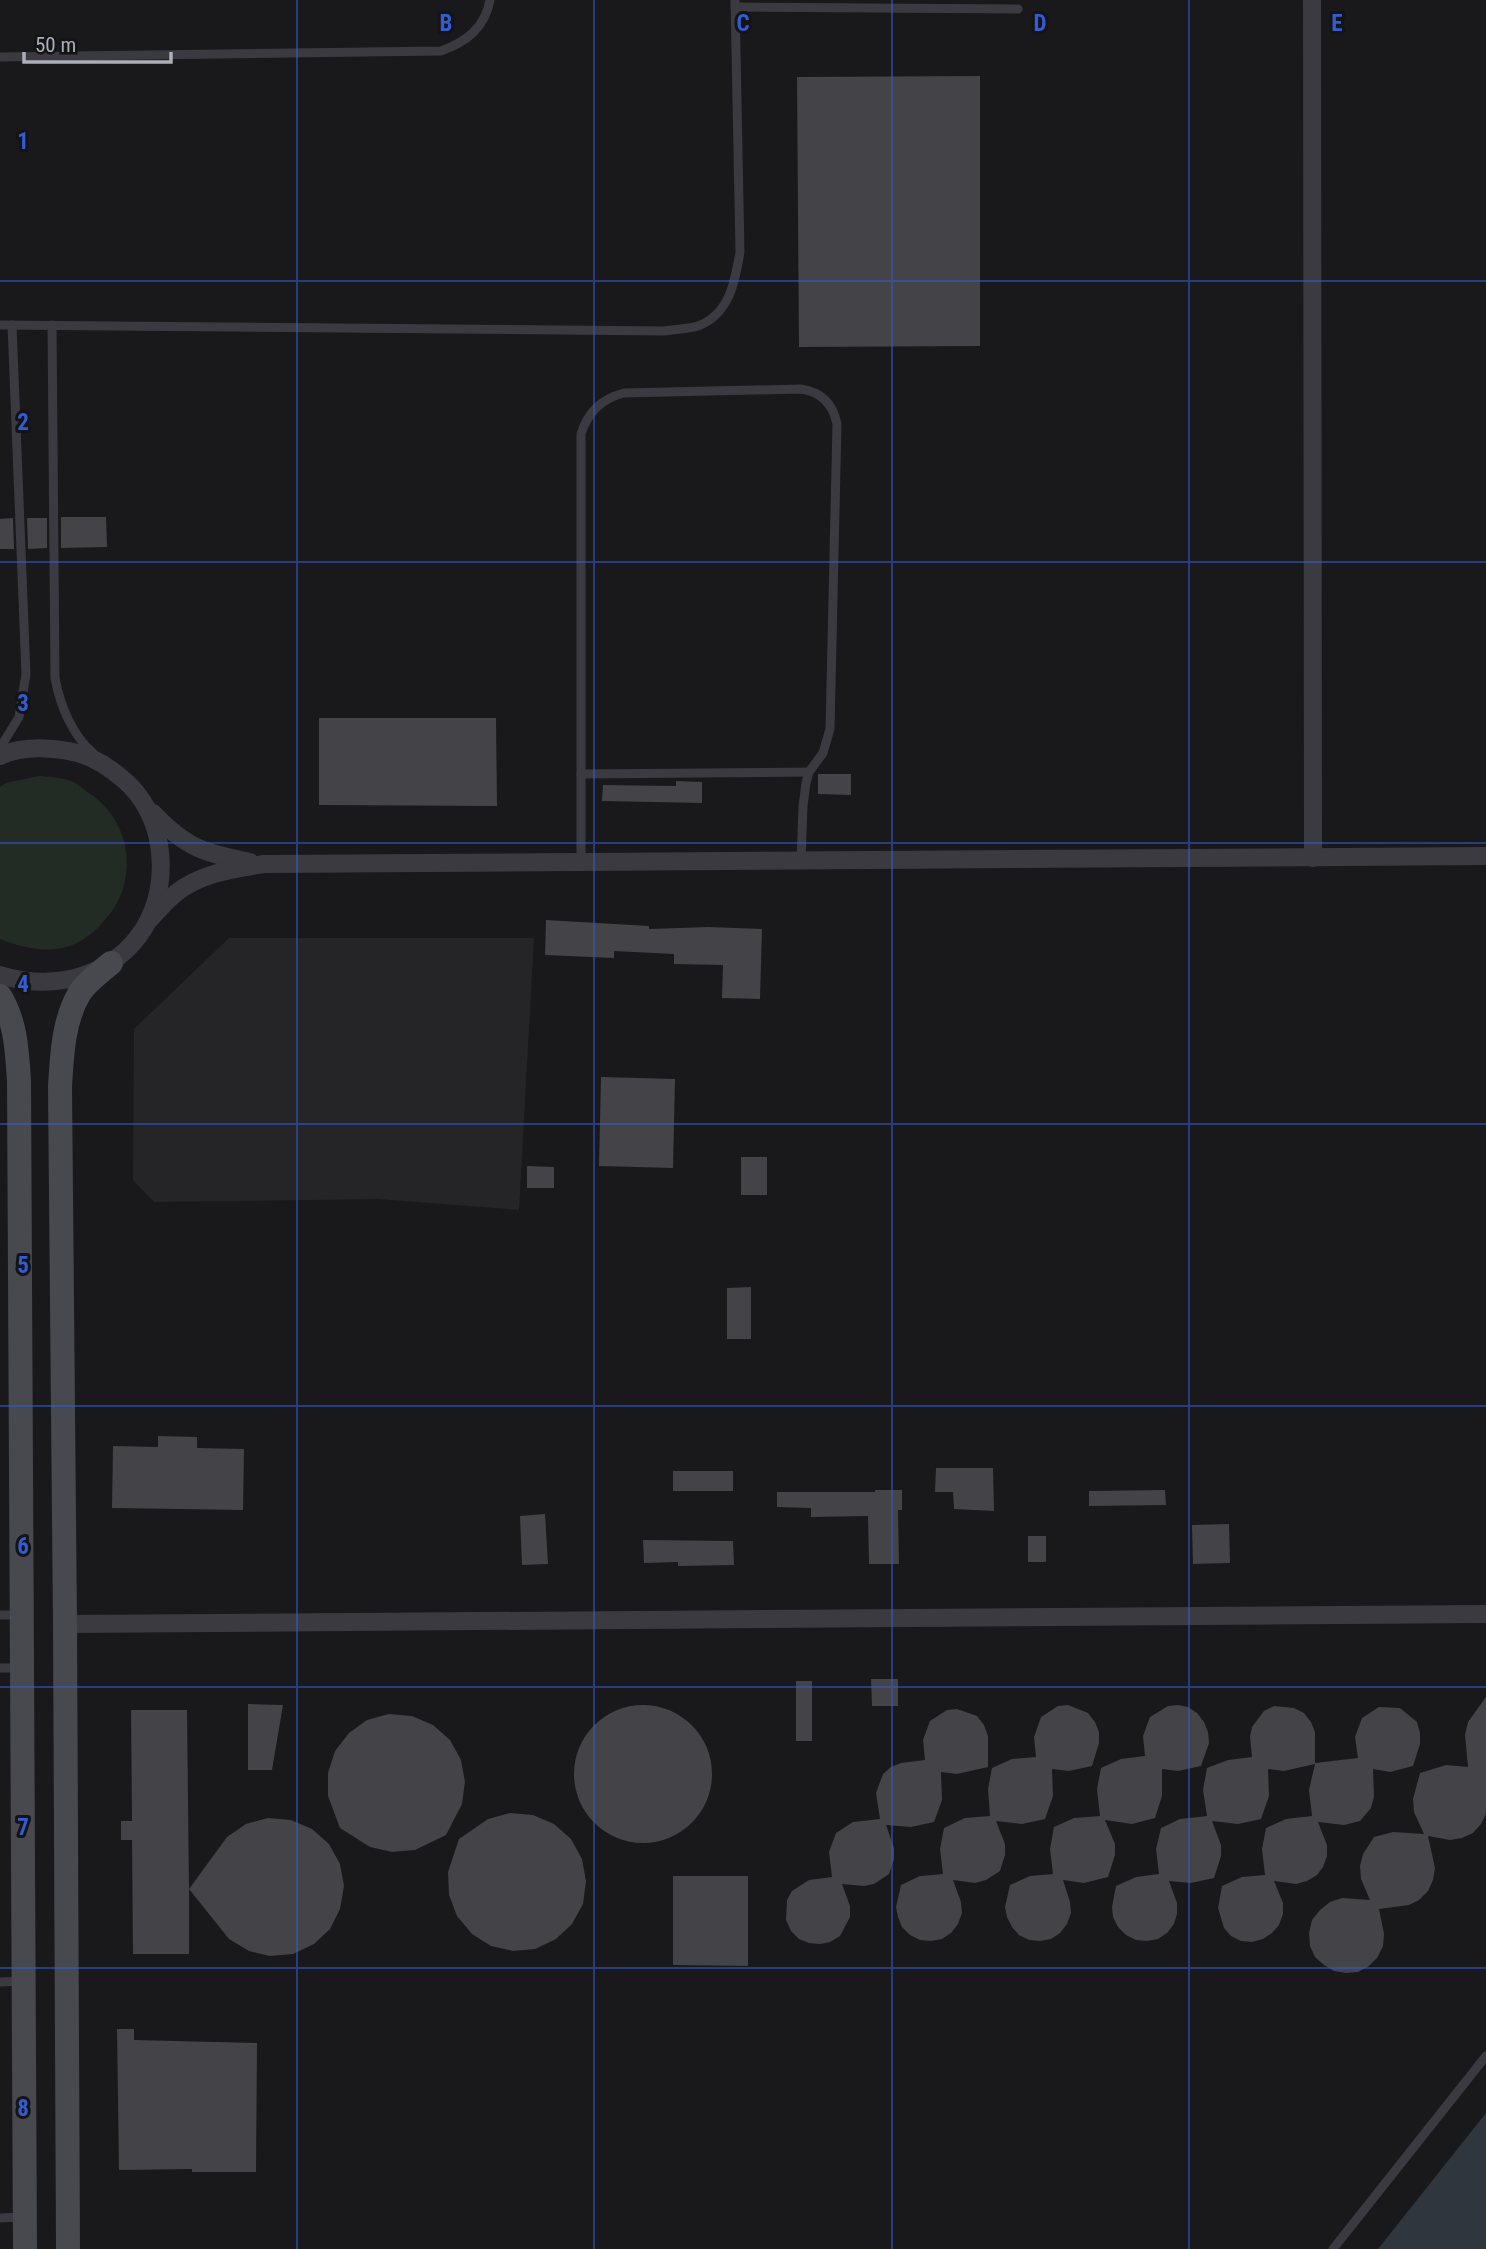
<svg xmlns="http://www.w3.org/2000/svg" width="1486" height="2249" viewBox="0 0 1486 2249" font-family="'Roboto Condensed',sans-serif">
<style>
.built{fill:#252528}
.green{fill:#232b25}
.water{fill:#2f363e}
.building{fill:#434348}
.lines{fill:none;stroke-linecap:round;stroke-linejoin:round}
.lane{stroke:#3a3a40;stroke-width:9}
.street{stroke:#3a3a40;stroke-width:18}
.secondary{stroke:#48494f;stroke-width:24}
.grid{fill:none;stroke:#325cd4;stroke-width:2;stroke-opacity:0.55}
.grid-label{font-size:23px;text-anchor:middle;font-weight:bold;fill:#325cd4;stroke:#141416;stroke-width:6;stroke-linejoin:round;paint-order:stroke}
</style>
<rect width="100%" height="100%" fill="#19191b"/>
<path class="built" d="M229,938H534L519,1210L379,1199L154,1202L133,1180L134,1029Z"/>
<path class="green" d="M39,776C49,777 61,777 71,781C77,783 83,789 89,793C133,822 140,884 103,922C93,934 79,944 63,948C42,952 20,947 0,939V787L6,783Z"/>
<path class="water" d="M1486,2113V2249H1378Z"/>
<g class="building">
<path d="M980,76V346L799,347L797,77Z"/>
<path d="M61,517H106L107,547L61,548Z"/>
<path d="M13,518L14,549H0V519Z"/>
<path d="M27,518H47V548L28,549Z"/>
<path d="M319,718H496L497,806L319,805Z"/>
<path d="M818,774H851V795L818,794Z"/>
<path d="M676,781L702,782V803L602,801L603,785L676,786Z"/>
<path d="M546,920L649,926V929L708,927L762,929L760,999L722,998L723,965L674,964V954L614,951V958L545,955Z"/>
<path d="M601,1077L675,1079L673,1168L599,1166Z"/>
<rect x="741" y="1157" width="26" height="38"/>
<path d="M527,1166L554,1167V1188H527Z"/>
<path d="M751,1287V1339H727V1288Z"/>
<path d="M158,1436L197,1437V1448L244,1449L243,1510L112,1508L113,1446L158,1447Z"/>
<path d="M936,1468H993L994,1511L954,1509L953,1492H935Z"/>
<rect x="673" y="1471" width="60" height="20"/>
<path d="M875,1490H902V1510H898L899,1564H869L868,1516L811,1517V1508L777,1507V1492H875Z"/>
<path d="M1165,1490L1166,1505L1089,1506V1491Z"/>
<path d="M545,1514L548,1564L522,1565L520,1516Z"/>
<path d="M1229,1524L1230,1563L1193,1564L1192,1525Z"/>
<rect x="1028" y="1536" width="18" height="26"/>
<path d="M643,1540L733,1541L734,1565L678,1566V1562L644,1563Z"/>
<path d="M871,1679H898V1706H872Z"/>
<rect x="796" y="1681" width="16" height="60"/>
<path d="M1486,1697V1814L1481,1824L1473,1833L1462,1838L1450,1840L1428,1836L1435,1868L1433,1880L1428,1891L1419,1900L1409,1905L1379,1909L1384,1934L1383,1946L1377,1958L1369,1966L1358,1972L1346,1973L1334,1971L1324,1965L1315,1957L1310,1946L1309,1933L1312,1920L1320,1910L1330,1902L1342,1898L1370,1900L1361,1879L1360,1866L1363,1854L1374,1837L1393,1832L1424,1834L1414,1812L1413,1799L1420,1773L1446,1765L1468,1767L1465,1735L1468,1722Z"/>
<path d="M248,1704L283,1705L272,1770H248Z"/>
<path d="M1068,1705L1088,1713L1095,1722L1099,1732V1743L1092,1766L1069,1771L1052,1769L1053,1796L1045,1819L1022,1824L996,1821L1005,1844V1855L1000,1871L986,1880L975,1883L953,1880L961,1902L962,1913L958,1924L951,1933L942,1939L931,1941L920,1940L910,1935L902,1927L898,1917L896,1907L901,1885L920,1876L943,1874L940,1849L944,1828L965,1818L990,1816L988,1789L992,1768L1012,1759L1036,1757L1034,1737L1041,1717L1058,1706Z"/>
<path d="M1178,1705L1188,1707L1197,1713L1204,1722L1208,1732L1209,1743L1201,1766L1178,1771L1162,1769V1796L1155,1818L1132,1824L1105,1820L1115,1844V1855L1108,1877L1084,1883L1063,1880L1070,1902L1071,1913L1067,1924L1060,1933L1051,1939L1040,1941L1029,1940L1019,1935L1012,1927L1007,1917L1005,1907L1010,1885L1030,1876L1053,1874L1050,1849L1054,1827L1074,1818L1100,1816L1097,1789L1101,1768L1121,1759L1145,1756L1143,1736L1150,1717L1168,1706Z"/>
<circle cx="643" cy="1774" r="69"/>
<path d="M1274,1706L1294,1708L1304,1713L1311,1722L1315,1732V1763L1358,1758L1355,1737L1362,1718L1379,1707L1400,1708L1417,1722L1420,1733V1744L1413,1766L1390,1772L1373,1769L1374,1797L1371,1808L1360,1821L1344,1825L1318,1822L1327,1845V1856L1323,1867L1317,1875L1307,1881L1296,1884L1274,1881L1283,1903V1914L1279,1925L1272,1933L1263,1939L1252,1942L1241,1941L1231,1936L1224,1928L1218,1908L1222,1886L1242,1877L1265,1875L1262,1849L1266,1828L1286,1819L1312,1816L1309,1790L1315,1764L1284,1771L1268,1769L1269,1796L1261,1819L1238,1824L1212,1821L1221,1845V1856L1214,1878L1191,1883L1169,1881L1177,1903V1914L1174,1924L1167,1933L1158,1939L1147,1941L1136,1940L1126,1935L1118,1927L1113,1917L1112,1907L1116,1886L1136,1877L1159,1874L1156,1849L1161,1828L1180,1819L1207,1816L1203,1790L1207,1768L1228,1760L1252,1757L1250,1737L1252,1727L1264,1711Z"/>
<path d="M957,1709L977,1716L984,1725L988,1736V1767L957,1774L941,1772L942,1800L934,1822L911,1827L886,1825L894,1848V1859L889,1874L874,1884L864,1886L842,1884L850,1906V1917L840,1936L830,1942L820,1944L809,1943L799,1939L791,1931L786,1920L787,1900L792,1891L809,1880L832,1877L829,1852L836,1833L853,1822L880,1819L876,1793L883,1774L891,1767L901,1763L925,1760L923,1740L930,1721L947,1710Z"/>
<path d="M131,1710H187L189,1889L227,1837L246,1824L268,1818L291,1820L312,1829L329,1844L340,1864L344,1886L340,1909L330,1929L314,1944L293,1954L270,1956L249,1951L229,1939L189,1889V1954H133L132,1840H121V1821H132Z"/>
<path d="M389,1714L412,1716L433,1725L450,1740L461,1760L465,1782L462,1804L446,1835L415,1850L392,1852L370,1847L340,1828L328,1796V1773L335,1751L349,1733L367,1720Z"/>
<path d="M510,1813L533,1815L554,1824L571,1839L582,1859L586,1881L583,1904L572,1924L556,1939L535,1949L513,1951L491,1946L472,1934L457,1916L449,1895L448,1872L459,1839L488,1819Z"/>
<path d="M673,1876H748V1966L673,1965Z"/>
<path d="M117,2029H134V2040L257,2043L256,2172H192V2169L119,2170Z"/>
</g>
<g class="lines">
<g class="lane">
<path d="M735,7L1018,9"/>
<path d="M0,57L441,51C466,42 485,28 490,0"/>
<path d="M0,325L665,331C676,329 689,329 698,326C730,314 735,281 740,252L735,0"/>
<path d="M52,325L55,678C60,705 72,735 93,753"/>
<path d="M0,748L19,717L26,674L12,325"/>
<path d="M581,774L809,772"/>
<path d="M581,863V434C588,412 601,399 624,393L801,389C822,392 833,404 837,424L830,729L823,753L809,772L806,783L803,806L801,862"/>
<path d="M0,1615H20"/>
<path d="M0,1668H19"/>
<path d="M0,1982L23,1981"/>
<path d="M0,2218L23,2217"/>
<path d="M1333,2249L1486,2056"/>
</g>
<g class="street">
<path d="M1312,0L1313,858"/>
<path d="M0,756C21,746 45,747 68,751C89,754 108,766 124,780C143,796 155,820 159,844C174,941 90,1003 0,975"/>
<path d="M153,813C186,848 204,853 250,862"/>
<path d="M149,920C158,911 166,901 176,893C201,873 234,869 264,864L1486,856"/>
<path d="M65,1624L1486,1614"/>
</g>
<g class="secondary">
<path d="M0,996C16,1022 17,1051 19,1081L25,2249"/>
<path d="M68,2249L65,1624L60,1087C62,1055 63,1022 79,994C86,982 101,972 111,963"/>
</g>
</g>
<path class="grid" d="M297,0V2249M594,0V2249M892,0V2249M1189,0V2249M0,281H1486M0,562H1486M0,843H1486M0,1124H1486M0,1406H1486M0,1687H1486M0,1968H1486"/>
<g class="grid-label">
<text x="446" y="31">B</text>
<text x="743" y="31">C</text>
<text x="1040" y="31">D</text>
<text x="1337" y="31">E</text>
<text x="23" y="149">1</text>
<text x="23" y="430">2</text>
<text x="23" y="711">3</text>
<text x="23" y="992">4</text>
<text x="23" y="1273">5</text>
<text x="23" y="1554">6</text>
<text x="23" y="1835">7</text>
<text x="23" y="2116">8</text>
</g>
<path d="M24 52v10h147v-10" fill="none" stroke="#acaeba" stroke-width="3.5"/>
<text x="35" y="52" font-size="21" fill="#acaeba" stroke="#141416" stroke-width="5" paint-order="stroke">50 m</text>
</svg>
